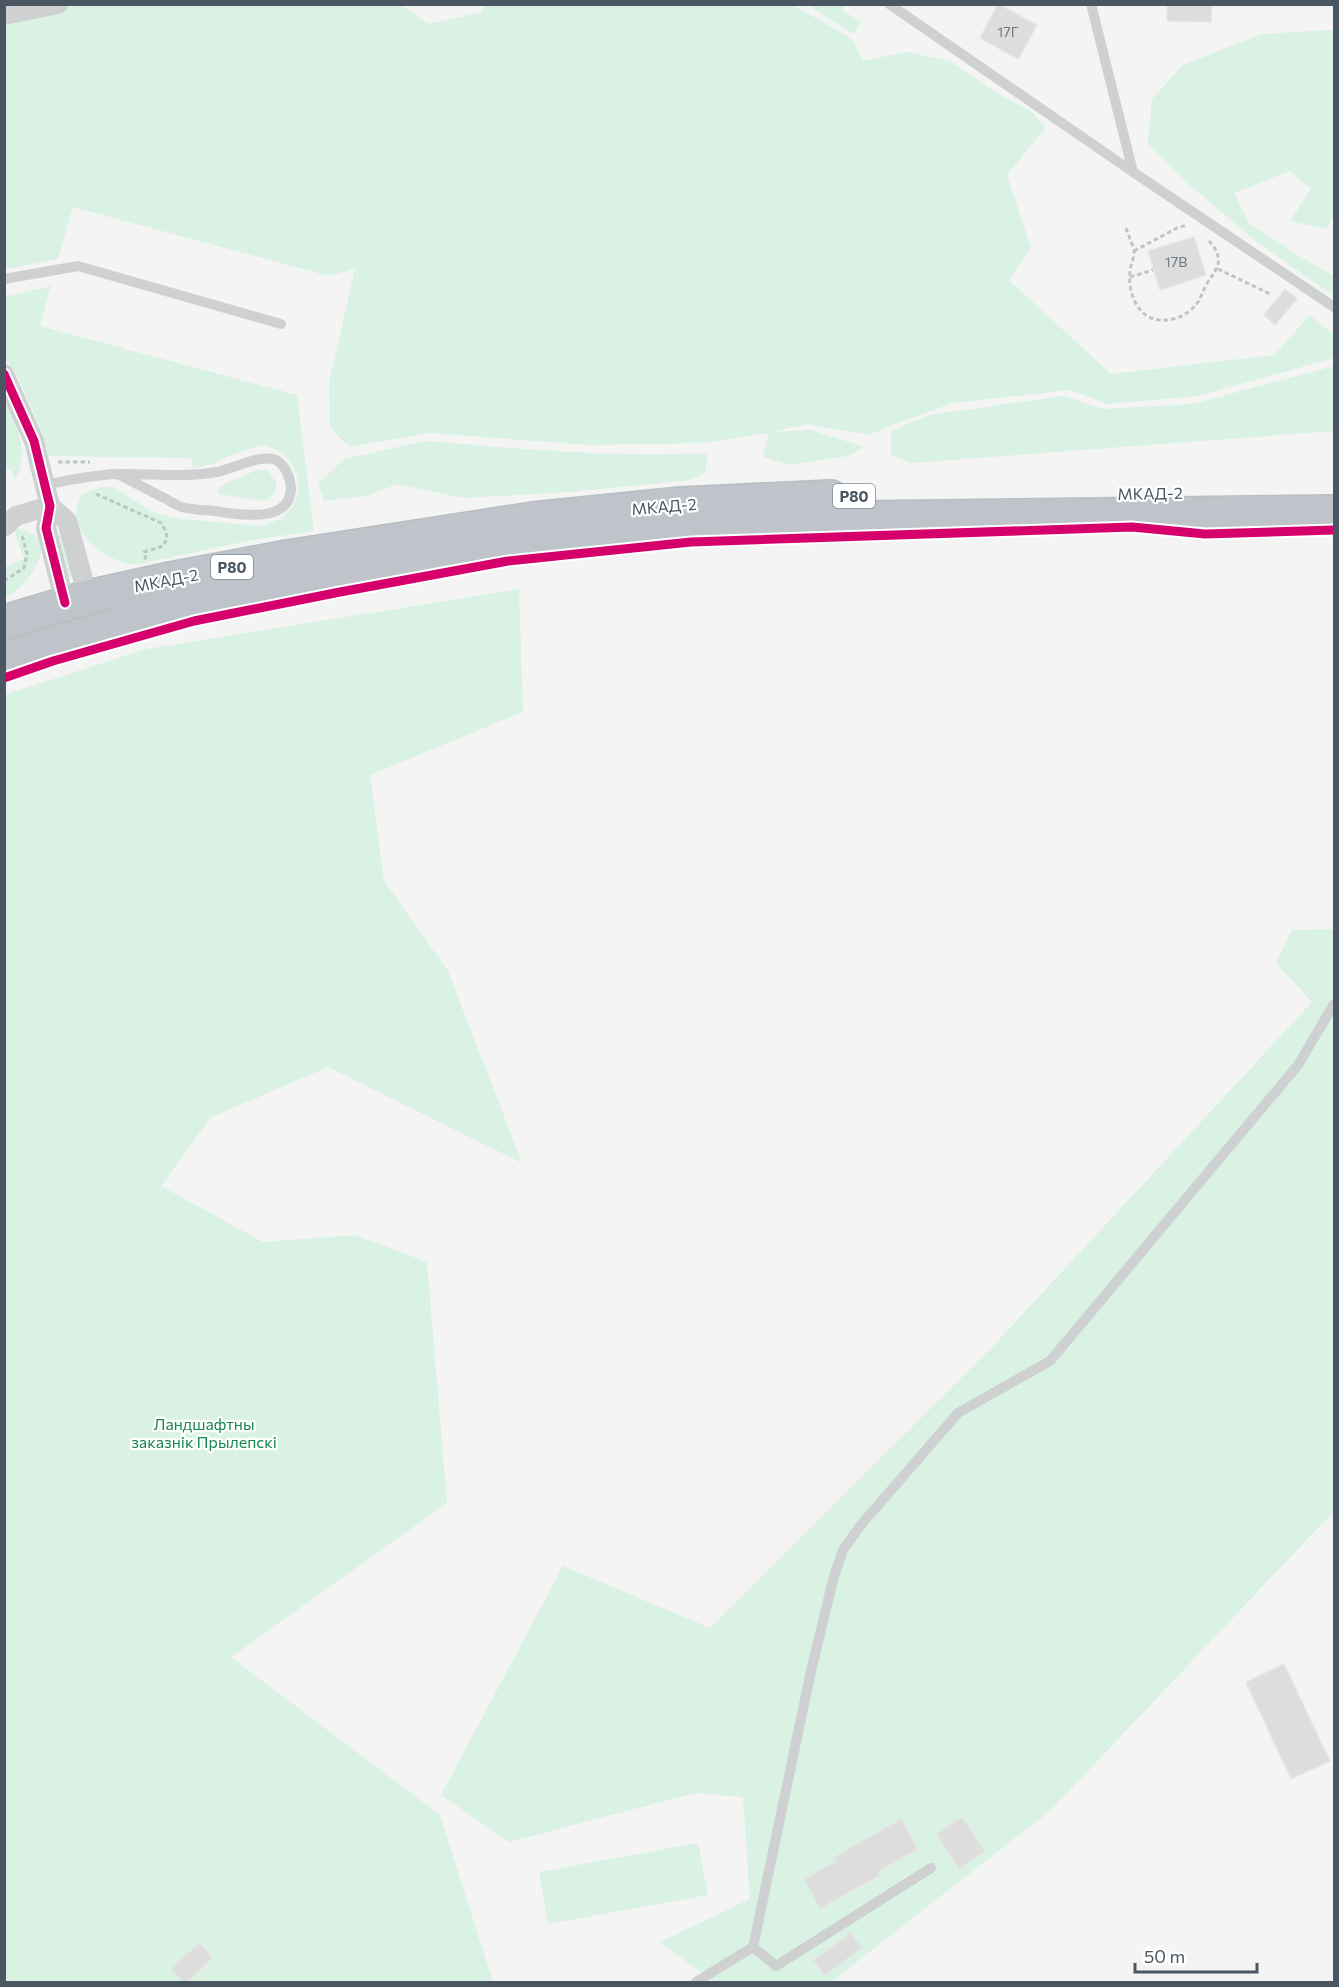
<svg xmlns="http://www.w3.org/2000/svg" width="1339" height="1987" viewBox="0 0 1339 1987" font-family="Commissioner,sans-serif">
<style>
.green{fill:#d9f2e3}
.building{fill:#ddddde;stroke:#e5e6e7;stroke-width:1.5}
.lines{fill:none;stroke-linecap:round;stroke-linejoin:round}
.highway-casing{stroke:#b9bec3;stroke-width:36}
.path{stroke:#bcc7c4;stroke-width:3;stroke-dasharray:4.5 3;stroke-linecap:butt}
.lane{stroke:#ced0d2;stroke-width:10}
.street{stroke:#ced0d2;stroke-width:20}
.highway{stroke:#bec4c9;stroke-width:33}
.cycleway-casing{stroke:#fff;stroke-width:13}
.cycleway{stroke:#d6006c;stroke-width:9}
.labels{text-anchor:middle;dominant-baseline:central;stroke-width:4.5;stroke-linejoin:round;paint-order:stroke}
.number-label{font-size:14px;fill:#707881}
.shield{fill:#fff;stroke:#808990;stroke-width:1.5}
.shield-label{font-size:15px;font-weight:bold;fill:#4a5661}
.street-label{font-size:16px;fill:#4a5661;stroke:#fff}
.park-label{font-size:16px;fill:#17864f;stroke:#fff}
</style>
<rect width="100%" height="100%" fill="#f4f4f4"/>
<g class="green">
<path d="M401,4L428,24L483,12L484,5H797V7L852,39L863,61L906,52L950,61L997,93L1032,112L1045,128L1007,175L1031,248L1009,280L1111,374L1274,355L1310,315L1334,335V358L1197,396L1108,404L1070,390L953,403L897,423L869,435L807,424L771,432L811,430L864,447L847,456L790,465L763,457L769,433L702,443L589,445L430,433L349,447L330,427L329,383L355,269L329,276L73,207L58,259L5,269V5Z"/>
<path d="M807,5H845L842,10L861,22L854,34Z"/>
<path d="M1334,28V215L1326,229L1290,221L1311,189L1290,171L1234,193L1249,223L1299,256L1334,276V296L1258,243L1185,181L1148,144L1152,99L1183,65L1262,34L1330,30Z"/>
<path d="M51,286L40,326L297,395L314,531L248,541L134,565C108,560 78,543 76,512C76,507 80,500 81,494L102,487H114L152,512L174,518L260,526L281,519L292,507L299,492L297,475L290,461L279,451L262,445L234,454L214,464L193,468L191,458L49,456L43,435L18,378L5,357L4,297Z"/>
<path d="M1334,366V431L911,463L891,455V431L929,415L1063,396L1104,409L1193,404Z"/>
<path d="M4,396C17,423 30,453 15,480L11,470H5Z"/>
<path d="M426,441C520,449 614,458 708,453L705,473L690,480L571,492L463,498L397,484L367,496L324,501L318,484L344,459Z"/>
<path d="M259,469L269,471L276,483C276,493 272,499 262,501L219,494L218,487Z"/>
<path d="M13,528C22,530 34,531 39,540C49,558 21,591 5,598V567L24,559Z"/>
<path d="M59,534L61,535L73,573L72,576L69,577L67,575L58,536Z"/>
<path d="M519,589L523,712L370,775L384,881L448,971L522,1163L328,1067L210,1118L161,1186L263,1242L355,1235L427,1262L447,1503L231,1657L440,1815L493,1982H5L4,695L146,649Z"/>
<path d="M1334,929V1511L1051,1810L831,1982H714L660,1942L750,1899L743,1797L695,1793L509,1842L441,1795L563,1566L710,1628L995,1344L1312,1002L1276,963L1292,930Z"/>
<path d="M698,1843L708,1895L548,1924L539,1872Z"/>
</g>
<g class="building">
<path d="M998,4L1037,25L1018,59L980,38Z"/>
<path d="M1167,4H1212L1211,22L1167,21Z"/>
<path d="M1194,237L1206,275L1160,290L1148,251Z"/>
<path d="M1285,289L1297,299L1275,325L1264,315Z"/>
<path d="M1284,1664L1330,1761L1291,1779L1246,1682Z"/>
<path d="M962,1817L985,1851L959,1869L936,1834Z"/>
<path d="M901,1819L918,1849L878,1872L880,1875L820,1909L804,1879L836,1861L834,1857Z"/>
<path d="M851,1933L862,1948L824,1976L813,1960Z"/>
<path d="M199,1943L213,1958L186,1983H184L171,1969Z"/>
</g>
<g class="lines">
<g class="highway-casing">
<g id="highway">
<path d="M4,622L88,597L165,580L287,557L533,519L681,504L831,497"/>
<path d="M4,658L138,619L211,602L450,556L532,543L684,529L859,518L1334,512"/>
</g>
</g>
<g class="path">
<path d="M1126,228C1128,235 1132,242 1134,250C1135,257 1130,265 1130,272C1128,288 1134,309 1149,317C1166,325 1188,317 1198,302C1201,297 1203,291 1206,285C1217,268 1226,260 1209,241"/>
<path d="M1134,251L1177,228L1187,225"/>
<path d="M1218,269L1270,294"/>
<path d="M1130,277L1153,270"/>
<path d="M58,462H90"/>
<path d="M96,494L161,523L166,531L167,539L163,546L144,552L146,560"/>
<path d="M4,581L24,568L27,554L22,535"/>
</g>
<g class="lane">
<path d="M889,4L1133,172"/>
<path d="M1091,4L1133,172L1334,307"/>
<path d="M4,279L78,266L281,324"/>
<path d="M45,485C69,480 92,475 117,474C150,473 184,478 217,472C233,469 263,452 278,461C286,467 291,479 291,489C289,525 237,514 214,511C204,510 192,510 182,507C176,505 169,500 162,497C147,489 133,482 118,474"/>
<path d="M753,1947L776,1966L931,1868"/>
<path d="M696,1982L753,1947L811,1671L834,1576L843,1550L860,1526L958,1413L1050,1361L1298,1065L1334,1004"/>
</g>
<g class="street">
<path d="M4,15L58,4"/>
<path d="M4,374L34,441L50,506L46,528L65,603"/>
<path d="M50,506L67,521L88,597"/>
<path d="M4,527L16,516L50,506"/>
</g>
<use href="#highway" class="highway"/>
<g class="cycleway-casing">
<g id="cycleway">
<path d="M4,374L34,441L50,506L46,528L65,603"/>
<path d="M4,678L53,661L194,621L340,592L508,561L691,542L1132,527L1205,534L1334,530"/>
</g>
</g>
<use href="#cycleway" class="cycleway"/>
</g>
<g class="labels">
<g class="number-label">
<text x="1008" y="31">17Г</text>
<text x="1176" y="261">17В</text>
</g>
<g class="shield">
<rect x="833" y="484" width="42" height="24" rx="4.5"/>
<rect x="211" y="555" width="42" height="24" rx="4.5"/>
</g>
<g class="shield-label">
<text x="854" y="496">Р80</text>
<text x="232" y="567">Р80</text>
</g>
<g class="street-label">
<text transform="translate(1150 493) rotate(-1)">МКАД-2</text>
<text transform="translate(664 506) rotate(-5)">МКАД-2</text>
<text transform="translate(166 580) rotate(-11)">МКАД-2</text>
</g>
<g class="park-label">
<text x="204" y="1423">Ландшафтны<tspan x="204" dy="18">заказнік Прылепскі</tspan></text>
</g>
</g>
<rect width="1339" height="1987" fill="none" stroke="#4a5661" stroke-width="12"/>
<path d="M1135 1963v9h122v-9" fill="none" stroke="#4a5661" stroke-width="3"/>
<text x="1144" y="1963" font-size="18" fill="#4a5661" stroke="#ffffff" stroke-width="4.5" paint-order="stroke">50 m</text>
</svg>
